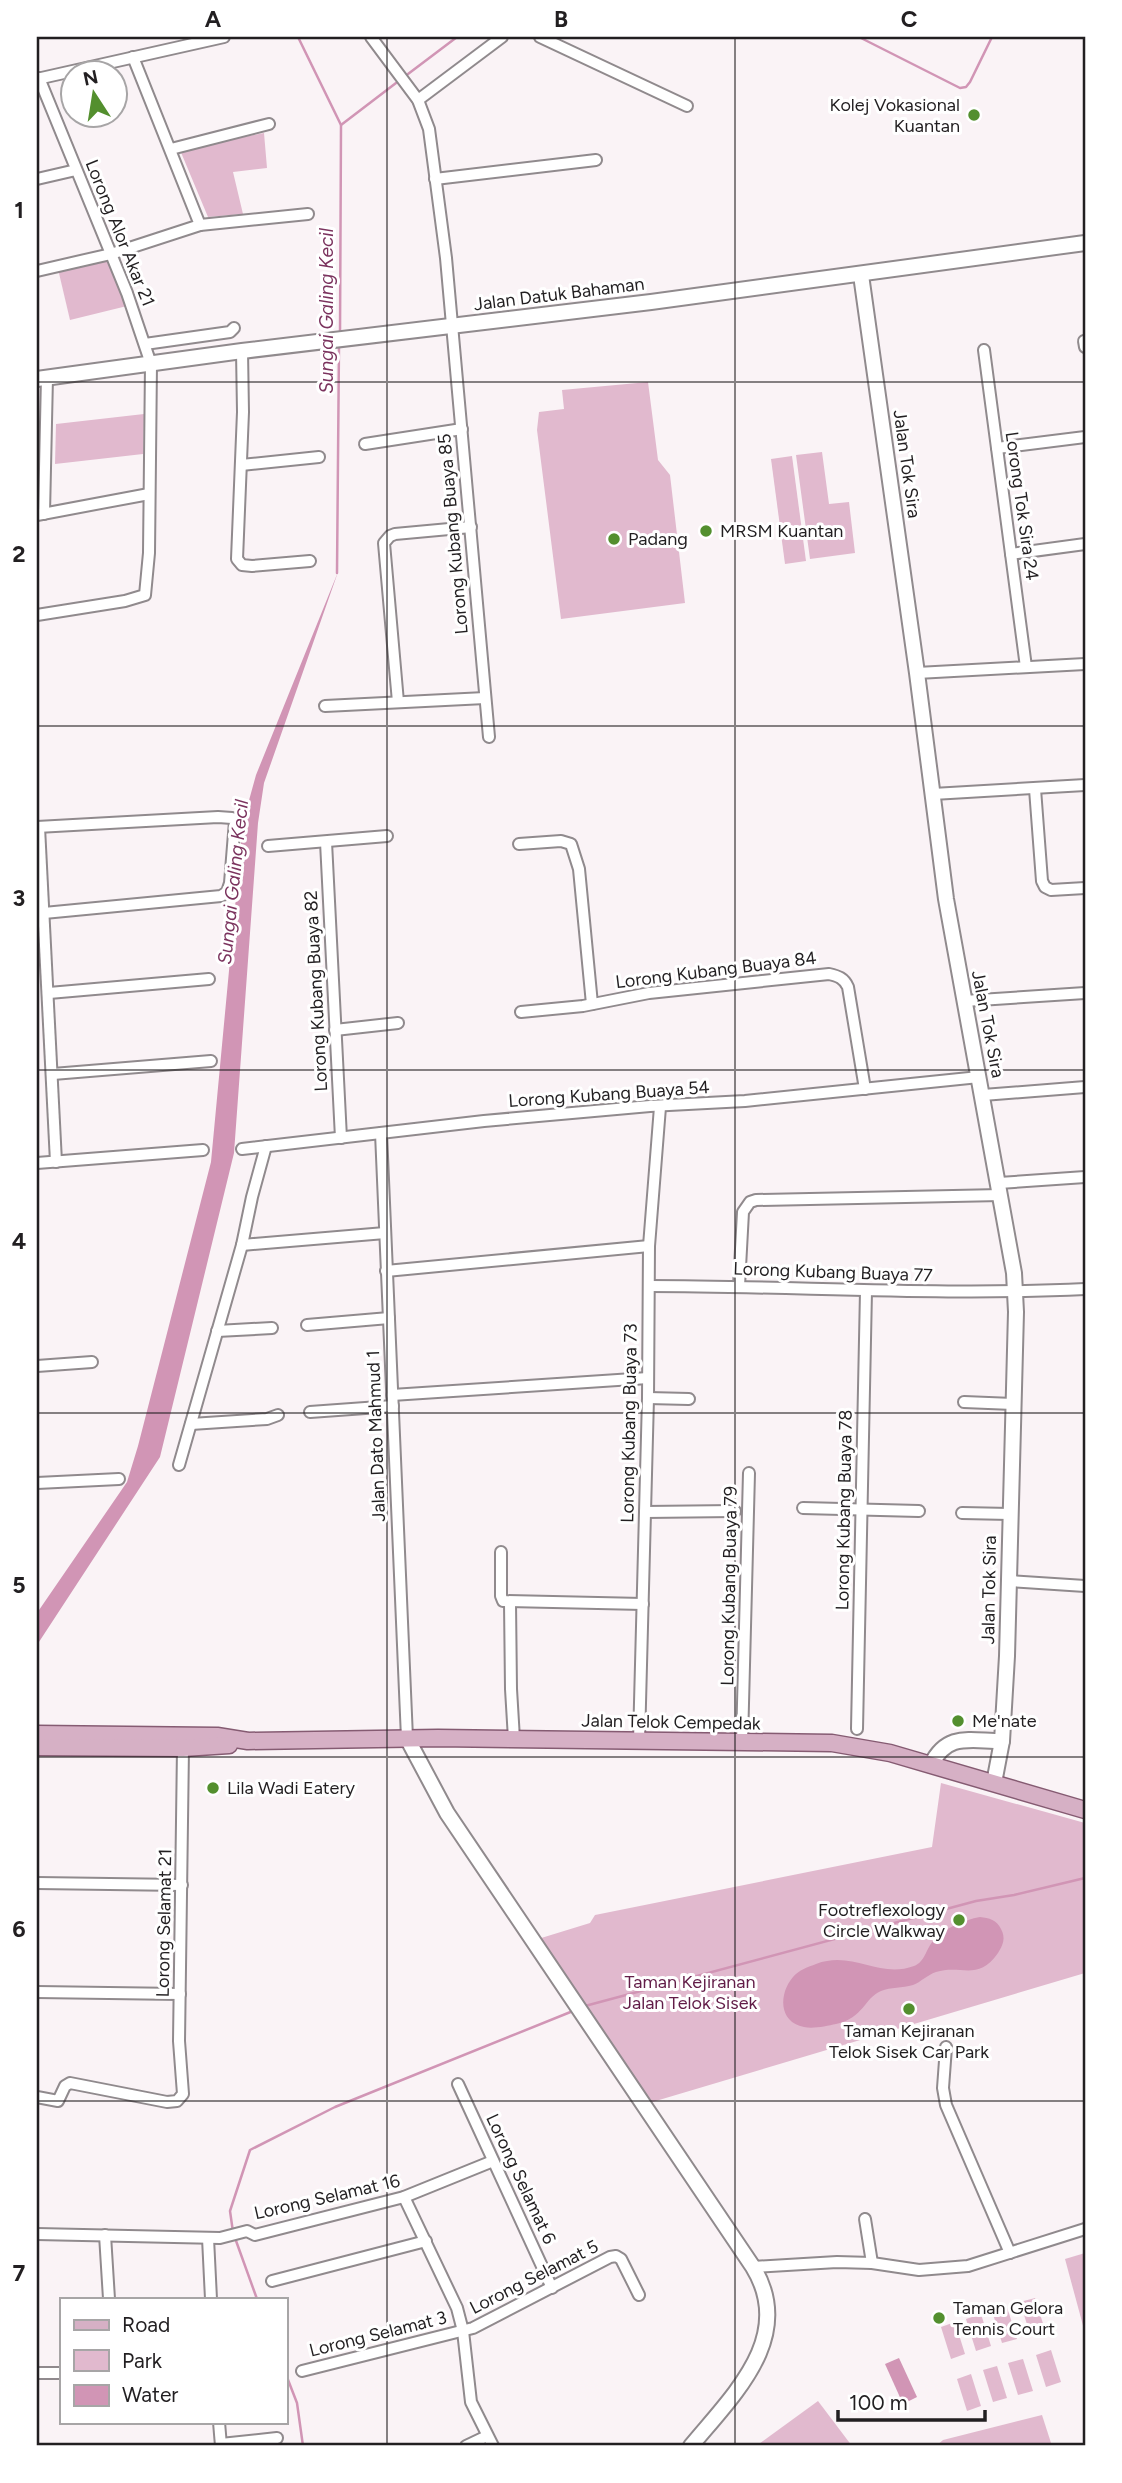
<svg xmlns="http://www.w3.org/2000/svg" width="1122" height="2483" viewBox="0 0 1122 2483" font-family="Figtree,sans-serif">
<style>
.green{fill:#e1b9ce}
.water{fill:#d195b5}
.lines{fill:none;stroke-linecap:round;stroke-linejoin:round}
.stream{stroke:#d195b5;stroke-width:2.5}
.street-casing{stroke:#908a8d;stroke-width:14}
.secondary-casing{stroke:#908a8d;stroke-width:18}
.primary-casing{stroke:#855b72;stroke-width:19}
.street{stroke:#fff;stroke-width:10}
.secondary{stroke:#fff;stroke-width:14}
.primary{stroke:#d6b0c5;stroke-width:16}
.grid{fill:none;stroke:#221f21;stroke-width:2;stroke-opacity:0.55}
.poi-dot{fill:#538f2e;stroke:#fff;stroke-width:2.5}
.labels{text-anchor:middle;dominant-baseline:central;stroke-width:6;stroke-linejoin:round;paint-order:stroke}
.poi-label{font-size:18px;fill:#221f21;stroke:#fff;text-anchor:start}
.street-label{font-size:18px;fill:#221f21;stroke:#fff}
.park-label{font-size:18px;fill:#621d48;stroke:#fff}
.water-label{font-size:19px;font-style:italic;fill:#7b335e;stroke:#fff}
.neatline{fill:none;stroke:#221f21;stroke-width:2.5}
.grid-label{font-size:23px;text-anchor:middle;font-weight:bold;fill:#221f21}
</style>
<rect width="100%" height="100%" fill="#faf3f6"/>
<g class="green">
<path d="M264,133L267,168L233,172L243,214L208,217L180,150Z"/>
<path d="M108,259L127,306L70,320L58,269Z"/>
<path d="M648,382L658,460L670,475L685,603L561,619L537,430L539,412L564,409L562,390Z"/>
<path d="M144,414L143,454L55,464L56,424Z"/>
<path d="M822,452L829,504L849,502L855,553L810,559L796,455Z"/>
<path d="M792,456L806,561L785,564L771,459Z"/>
<path d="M941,1783L1085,1823V1973L649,2103L538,1939L590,1923L595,1915L932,1847Z"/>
<path d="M1085,2253V2333L1065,2259Z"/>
<path d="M1035,2298L1045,2330L1030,2334L1020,2302Z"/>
<path d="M1007,2307L1017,2339L1002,2343L992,2311Z"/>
<path d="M981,2314L991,2346L976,2351L966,2319Z"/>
<path d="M955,2322L965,2354L951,2359L941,2327Z"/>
<path d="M1051,2350L1061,2382L1046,2387L1036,2355Z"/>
<path d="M1023,2359L1033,2391L1018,2395L1008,2363Z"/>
<path d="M997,2366L1007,2398L993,2402L983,2370Z"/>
<path d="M971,2374L981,2406L967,2411L957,2379Z"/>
<path d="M818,2401L852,2446H756Z"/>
<path d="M1042,2415L1052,2446H936L943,2440Z"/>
</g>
<g class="water">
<path d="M338,572L264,783L258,823L234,1153L160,1457L37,1645V1613L127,1482L138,1446L211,1162L243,822L256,775Z"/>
<path d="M980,1917C989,1918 997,1920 1001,1929C1006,1938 1003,1945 998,1953C978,1982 961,1964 936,1972C927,1975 921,1982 913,1985C902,1988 891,1987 881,1991C864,1998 864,2018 836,2024C827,2026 813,2029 804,2027C778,2022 779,1993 793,1977C799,1970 808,1967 816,1964C853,1950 879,1979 914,1966C925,1962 926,1949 933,1941C944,1928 964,1920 980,1917Z"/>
<path d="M899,2358L917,2397L903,2404L885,2364Z"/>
</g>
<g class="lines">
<g class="stream">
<path d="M298,37L341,125L340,335"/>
<path d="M859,37L960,88L966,87L970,82L992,37"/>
<path d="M408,74L457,37"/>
<path d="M341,125L396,83"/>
<path d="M337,573L339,345"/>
<path d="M585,2006L976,1901L1014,1895L1085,1878"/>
<path d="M233,2232L230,2211L250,2150L335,2107L573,2011"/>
<path d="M235,2238L257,2299"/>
<path d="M285,2372L297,2403L303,2446"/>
</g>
<g class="street-casing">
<g id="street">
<path d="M371,37L418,100L429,129L446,258L489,737"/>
<path d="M540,37L687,106"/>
<path d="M37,79L224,37"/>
<path d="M418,100L502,37"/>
<path d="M171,149L269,124"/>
<path d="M37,179L76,170"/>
<path d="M435,179L596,160"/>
<path d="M200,225L308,214"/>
<path d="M37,271L111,254L200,225L133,57"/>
<path d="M1084,341L1085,347"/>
<path d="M145,344L230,332L234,328"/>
<path d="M984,350L1026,667"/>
<path d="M242,351L243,412L237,559L242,565L252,566L310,561"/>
<path d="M365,444L462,429"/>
<path d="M997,448L1085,437"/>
<path d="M241,465L319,457"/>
<path d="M44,514L47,377"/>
<path d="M37,515L149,494"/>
<path d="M1011,554L1085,544"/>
<path d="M37,615L125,601L145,595L149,553L151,364L127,293L39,78"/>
<path d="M917,673L1085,664"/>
<path d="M398,702L384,543L390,536L395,534L471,527"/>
<path d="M325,706L485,698"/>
<path d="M1035,789L1042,881L1045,887L1051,890L1085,888"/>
<path d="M933,794L1085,785"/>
<path d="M37,827L218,817L232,818L235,821L230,883L227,892L221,896L44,913"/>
<path d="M39,827L56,1162"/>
<path d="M326,842L341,1138"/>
<path d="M519,844L561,841L571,844L579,869L592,1004"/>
<path d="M268,846L387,836"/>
<path d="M49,993L209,979"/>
<path d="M964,1001L1085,993"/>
<path d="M521,1012L583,1006L649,993L829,974C838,976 844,978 848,987L865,1089"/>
<path d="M335,1030L398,1023"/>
<path d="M53,1074L211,1061"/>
<path d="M983,1095L1085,1087"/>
<path d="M381,1133L407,1738"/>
<path d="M242,1149L484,1121L650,1106L745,1101L979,1077"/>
<path d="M37,1163L203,1150"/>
<path d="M999,1183L1085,1177"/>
<path d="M242,1245L385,1233"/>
<path d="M386,1271L649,1246"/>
<path d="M649,1286C795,1286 940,1296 1085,1289"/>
<path d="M739,1286L743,1212L750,1202L756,1200L1001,1195"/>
<path d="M307,1325L389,1318"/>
<path d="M217,1331L272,1328"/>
<path d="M37,1366L92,1362"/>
<path d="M392,1395L648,1378"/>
<path d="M648,1398L689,1399"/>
<path d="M964,1402L1013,1404"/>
<path d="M310,1412L393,1406"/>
<path d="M191,1424L267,1419L278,1415"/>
<path d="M179,1465L242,1245L252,1197L266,1146"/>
<path d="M37,1483L119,1479"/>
<path d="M803,1508L919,1511"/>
<path d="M645,1512L735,1511"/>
<path d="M962,1513L1010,1514"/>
<path d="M501,1552V1596L503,1601L643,1604"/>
<path d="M1009,1581L1085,1586"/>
<path d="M510,1603L511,1689L514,1739"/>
<path d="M857,1729L866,1291"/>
<path d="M639,1741L648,1398L649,1246L660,1107"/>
<path d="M742,1742L749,1473"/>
<path d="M37,1883L182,1885"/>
<path d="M37,1992L180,1994"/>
<path d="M946,2047L943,2088L946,2105L1010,2253"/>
<path d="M458,2084L552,2288"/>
<path d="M37,2097L58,2101L65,2086L70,2083L167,2102L177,2101L183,2094L179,2041L183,1748"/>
<path d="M404,2197L457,2308L463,2331L471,2402L493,2446"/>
<path d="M865,2219L872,2263"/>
<path d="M37,2234L220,2238L247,2231L255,2235L404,2197L493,2161"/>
<path d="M105,2235L109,2299"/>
<path d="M208,2238L211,2299"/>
<path d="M753,2267L837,2262L872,2263L919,2270L968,2266L1085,2229"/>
<path d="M272,2281L426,2241"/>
<path d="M302,2371L473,2328L610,2257L616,2256L621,2259L639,2295"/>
<path d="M37,2373H61"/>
<path d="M219,2422L221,2446"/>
<path d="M221,2444L277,2438"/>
<path d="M466,2446L487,2436"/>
</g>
</g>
<g class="secondary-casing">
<g id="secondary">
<path d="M861,275L917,673L946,899L1014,1273L1016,1312L1007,1656L1002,1741L994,1783"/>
<path d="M37,379L242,351L651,302L1085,243"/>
<path d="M407,1738L447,1813L753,2267C796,2337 733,2395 691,2446"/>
<path d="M931,1765C947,1732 970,1741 1002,1741"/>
</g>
</g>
<g class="primary-casing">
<g id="primary">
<path d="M37,1734L217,1736L248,1741L438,1738L832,1743L890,1753L1085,1810"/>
<path d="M37,1747L183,1748L229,1745"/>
</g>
</g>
<use href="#street" class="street"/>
<use href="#secondary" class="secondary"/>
<use href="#primary" class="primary"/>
</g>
<path class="grid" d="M387,37V2446M735,37V2446M37,382H1085M37,726H1085M37,1070H1085M37,1413H1085M37,1757H1085M37,2101H1085"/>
<g class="poi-dot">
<circle cx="974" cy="115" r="7"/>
<circle cx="706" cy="531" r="7"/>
<circle cx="614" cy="539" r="7"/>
<circle cx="958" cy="1721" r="7"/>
<circle cx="213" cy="1788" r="7"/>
<circle cx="959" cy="1920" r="7"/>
<circle cx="909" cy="2009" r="7"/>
<circle cx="939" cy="2318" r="7"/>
</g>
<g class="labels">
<g class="poi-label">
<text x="960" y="105" text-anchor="end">Kolej Vokasional<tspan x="960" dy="21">Kuantan</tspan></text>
<text x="720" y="531">MRSM Kuantan</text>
<text x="628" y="539">Padang</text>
<text x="972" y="1721">Me'nate</text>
<text x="227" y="1788">Lila Wadi Eatery</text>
<text x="945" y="1910" text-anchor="end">Footreflexology<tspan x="945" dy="21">Circle Walkway</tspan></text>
<text x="909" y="2031" text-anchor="middle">Taman Kejiranan<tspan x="909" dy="21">Telok Sisek Car Park</tspan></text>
<text x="953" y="2308">Taman Gelora<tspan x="953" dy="21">Tennis Court</tspan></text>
</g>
<g class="street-label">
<text transform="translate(120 233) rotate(68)">Lorong Alor Akar 21</text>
<text transform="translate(559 294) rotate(-7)">Jalan Datuk Bahaman</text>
<text transform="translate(907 464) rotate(82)">Jalan Tok Sira</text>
<text transform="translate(1022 506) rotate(82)">Lorong Tok Sira 24</text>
<text transform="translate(453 534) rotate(-95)">Lorong Kubang Buaya 85</text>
<text transform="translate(716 970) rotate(-7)">Lorong Kubang Buaya 84</text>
<text transform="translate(316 991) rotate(-93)">Lorong Kubang Buaya 82</text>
<text transform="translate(988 1024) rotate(79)">Jalan Tok Sira</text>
<text transform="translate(609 1094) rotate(-4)">Lorong Kubang Buaya 54</text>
<text transform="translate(833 1272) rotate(2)">Lorong Kubang Buaya 77</text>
<text transform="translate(629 1423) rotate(-89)">Lorong Kubang Buaya 73</text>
<text transform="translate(376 1436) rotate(-92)">Jalan Dato Mahmud 1</text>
<text transform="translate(844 1510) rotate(-89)">Lorong Kubang Buaya 78</text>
<text transform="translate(729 1586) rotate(-89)">Lorong Kubang Buaya 79</text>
<text transform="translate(989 1590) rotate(-89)">Jalan Tok Sira</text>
<text transform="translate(671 1722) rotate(1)">Jalan Telok Cempedak</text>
<text transform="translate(164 1923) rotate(-89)">Lorong Selamat 21</text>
<text transform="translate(521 2179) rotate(65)">Lorong Selamat 6</text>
<text transform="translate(327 2197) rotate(-13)">Lorong Selamat 16</text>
<text transform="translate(534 2277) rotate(-27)">Lorong Selamat 5</text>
<text transform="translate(378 2334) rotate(-14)">Lorong Selamat 3</text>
</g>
<g class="park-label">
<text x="690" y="1982">Taman Kejiranan<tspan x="690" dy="21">Jalan Telok Sisek</tspan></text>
</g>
<g class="water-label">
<text transform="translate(326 311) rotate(-90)">Sungai Galing Kecil</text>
<text transform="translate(233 882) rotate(-84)">Sungai Galing Kecil</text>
</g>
</g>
<rect width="1122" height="2483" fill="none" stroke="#ffffff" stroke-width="77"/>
<rect x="60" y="2298" width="228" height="126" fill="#ffffff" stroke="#a7a5a6" stroke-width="2"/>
<rect x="74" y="2320" width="35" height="10" fill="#d6b0c5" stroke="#a7a5a6" stroke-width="2"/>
<text x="122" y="2332" font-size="21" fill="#221f21">Road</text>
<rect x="74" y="2350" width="35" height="21" fill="#e1b9ce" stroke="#a7a5a6" stroke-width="2"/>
<text x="122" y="2368" font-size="21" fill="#221f21">Park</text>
<rect x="74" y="2385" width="35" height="21" fill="#d195b5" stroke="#a7a5a6" stroke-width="2"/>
<text x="122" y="2402" font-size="21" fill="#221f21">Water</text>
<g transform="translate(94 94) rotate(348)"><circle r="33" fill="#ffffff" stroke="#a7a5a6" stroke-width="2"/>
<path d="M0-5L12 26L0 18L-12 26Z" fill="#538f2e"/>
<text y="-10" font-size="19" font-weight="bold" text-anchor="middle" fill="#221f21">N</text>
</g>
<path d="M838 2410v10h147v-10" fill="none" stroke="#221f21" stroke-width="3.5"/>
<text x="849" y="2410" font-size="21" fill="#221f21" stroke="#ffffff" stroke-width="5" paint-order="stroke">100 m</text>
<rect x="38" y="38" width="1046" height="2406" class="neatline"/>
<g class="grid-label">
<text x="213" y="27">A</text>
<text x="561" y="27">B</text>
<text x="909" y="27">C</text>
<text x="19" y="218">1</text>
<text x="19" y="562">2</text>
<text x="19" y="906">3</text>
<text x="19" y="1249">4</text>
<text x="19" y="1593">5</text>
<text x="19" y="1937">6</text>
<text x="19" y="2281">7</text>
</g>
</svg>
